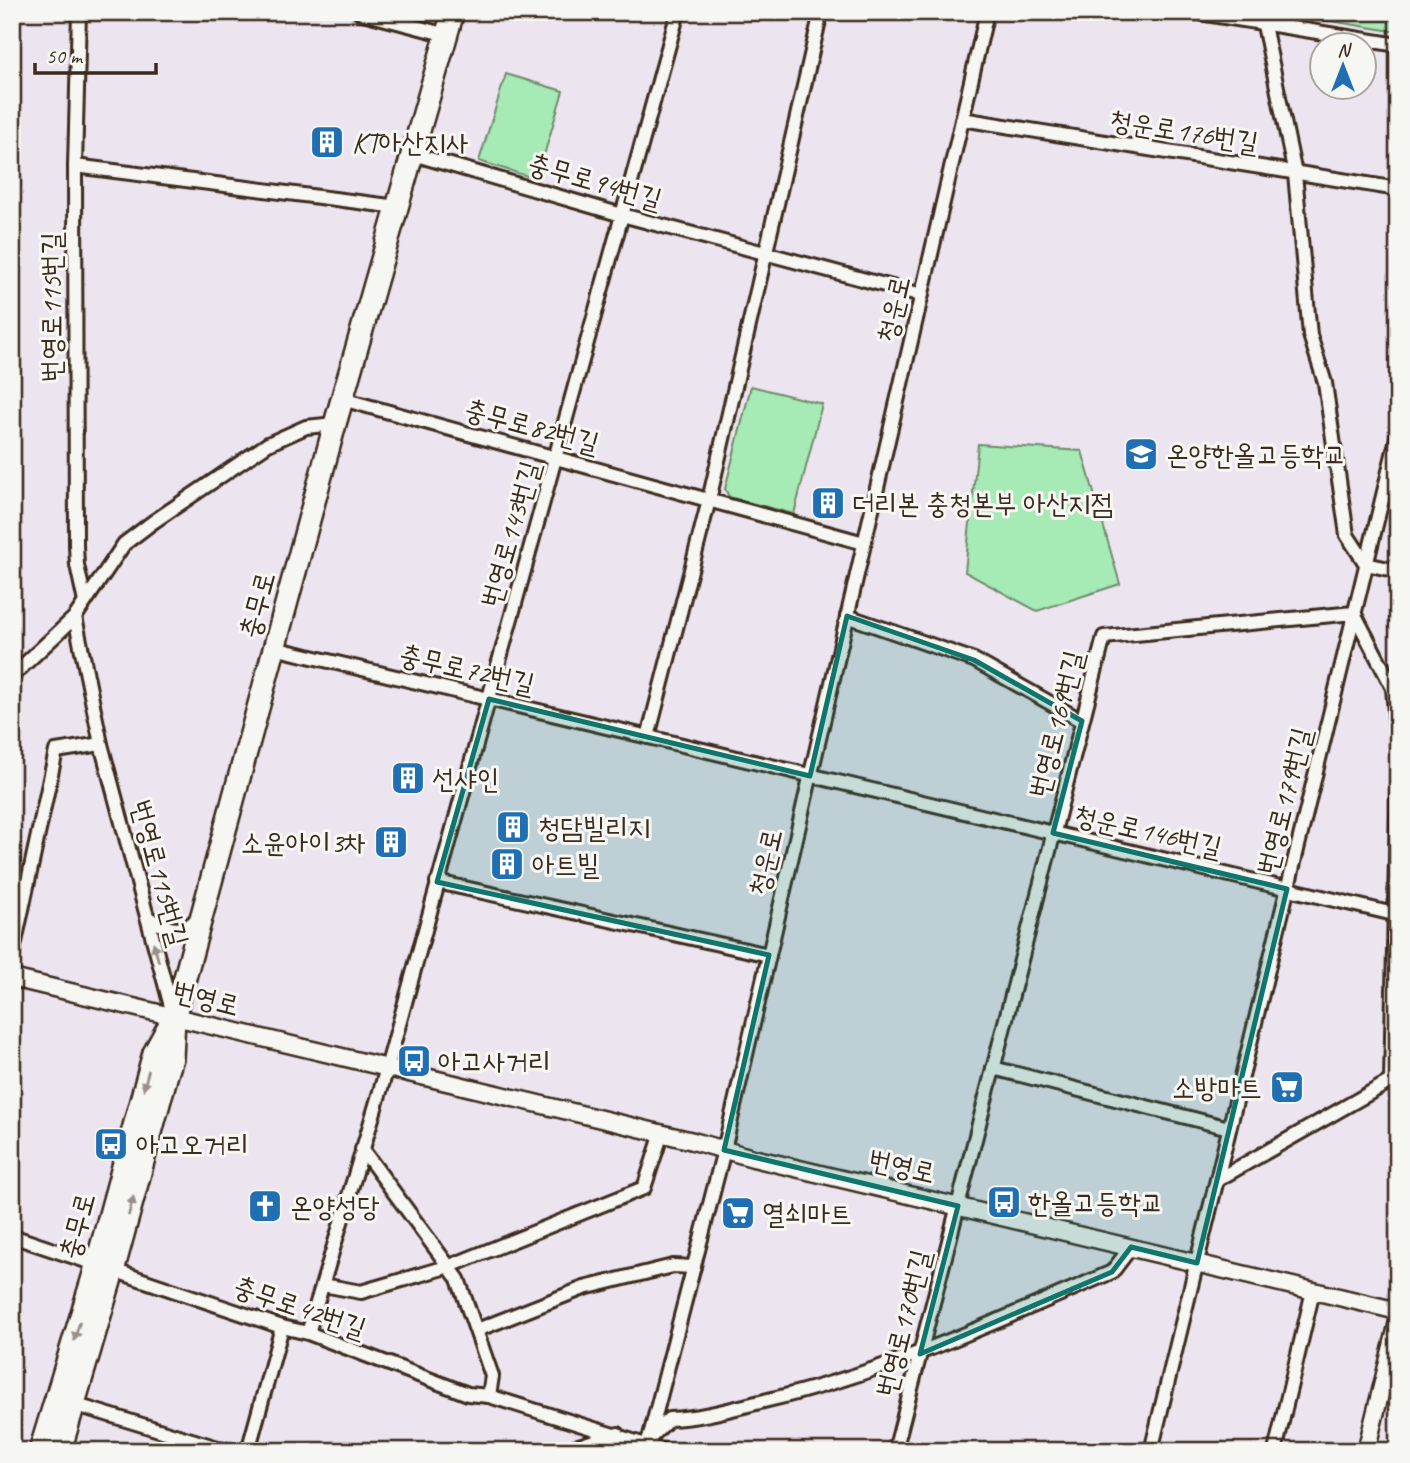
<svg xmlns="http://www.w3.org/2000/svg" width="1410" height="1463" viewBox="0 0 1410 1463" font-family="Caveat,'Poor Story',sans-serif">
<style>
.green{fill:#a6eab6;stroke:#708a6a;stroke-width:2}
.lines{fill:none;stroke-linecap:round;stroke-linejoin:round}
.minor-casing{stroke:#3b2a1e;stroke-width:18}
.tertiary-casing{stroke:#3b2a1e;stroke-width:21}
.primary-casing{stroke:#3b2a1e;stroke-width:26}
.minor{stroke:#f6f6f2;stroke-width:12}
.tertiary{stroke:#f6f6f2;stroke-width:16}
.primary{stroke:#f6f6f2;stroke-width:21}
.oneway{fill:#989088}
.marked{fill:#0f766e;fill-opacity:0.2;stroke:#0f766e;stroke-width:5;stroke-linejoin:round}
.labels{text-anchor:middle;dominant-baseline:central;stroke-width:6;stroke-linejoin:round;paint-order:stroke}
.street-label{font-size:28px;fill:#3b2a1e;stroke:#f6f6f2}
.poi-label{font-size:28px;fill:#3b2a1e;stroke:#f6f6f2;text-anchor:start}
</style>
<rect width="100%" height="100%" fill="#ece5f0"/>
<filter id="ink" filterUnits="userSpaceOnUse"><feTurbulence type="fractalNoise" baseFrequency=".0143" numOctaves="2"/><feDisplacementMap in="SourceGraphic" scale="14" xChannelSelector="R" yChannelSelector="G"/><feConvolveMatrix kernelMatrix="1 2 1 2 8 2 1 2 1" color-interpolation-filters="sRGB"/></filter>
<g filter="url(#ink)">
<g class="green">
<path d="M1276,12H1398V32Z"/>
<path d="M506,74L563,91L537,179L479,161Z"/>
<path d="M12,113L21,185L12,186Z"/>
<path d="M751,386L822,404L794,514L729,497L725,489Z"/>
<path d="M978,444L1082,451L1120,584L1037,611L965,572Z"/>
</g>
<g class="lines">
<g class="minor-casing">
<g id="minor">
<path d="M79,12L75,166L76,545L77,565L85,602"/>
<path d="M359,12L447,35"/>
<path d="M1193,12L1398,45"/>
<path d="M1264,25L1295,174L1310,335L1325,383L1347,535L1366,564"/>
<path d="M962,119L1398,189"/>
<path d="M413,154L622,215L922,295"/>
<path d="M75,166L398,207"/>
<path d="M342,399L864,543"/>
<path d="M1366,564L1398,571"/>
<path d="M847,616L974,660L1082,721"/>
<path d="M75,617L101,744L173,1014"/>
<path d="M274,648L1398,915"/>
<path d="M12,676L75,617L124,544L153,522L268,444L306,427L335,424"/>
<path d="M648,737L709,500L821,12"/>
<path d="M437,882L769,955"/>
<path d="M147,917C165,929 186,937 199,915"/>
<path d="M12,956L56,751L101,744"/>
<path d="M993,1068L1229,1128"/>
<path d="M1391,1081L1398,771"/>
<path d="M362,1149L458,1279L492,1376L489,1396"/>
<path d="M1217,1180L1396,1078"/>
<path d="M12,1236L282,1327L308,1333L468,1394L489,1396L665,1451"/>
<path d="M323,1285L361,1292L450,1266L644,1188L662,1133"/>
<path d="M477,1330L584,1288L673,1266L694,1267"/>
<path d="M308,1333L387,1068L678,12"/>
<path d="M70,1403L228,1451"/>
<path d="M649,1439L669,1419C703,1418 735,1408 768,1400C888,1372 999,1320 1112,1272L1131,1247"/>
<path d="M248,1451L282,1327"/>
<path d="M561,1451L618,1434"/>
<path d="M646,1451L724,1150L987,12"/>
<path d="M895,1451L1104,637L1354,613L1393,688L1398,751"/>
<path d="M1151,1451L1398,434"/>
<path d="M1275,1451L1313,1291"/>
</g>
</g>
<g class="tertiary-casing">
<g id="tertiary">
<path d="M12,978L693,1141L753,1158L1398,1311"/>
<path d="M1366,1451L1398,1322"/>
</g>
</g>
<g class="primary-casing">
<g id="primary">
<path d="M40,1451L93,1277L154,1053L171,1022"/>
<path d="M60,1451L113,1271L167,1074L172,1058L174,1018L335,424L453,12"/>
</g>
</g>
<use href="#minor" class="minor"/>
<use href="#tertiary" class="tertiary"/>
<use href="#primary" class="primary"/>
</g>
<defs><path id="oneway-solid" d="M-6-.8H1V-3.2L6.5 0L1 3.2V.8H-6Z" transform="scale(1.75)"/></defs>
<g class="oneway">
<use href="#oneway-solid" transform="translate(156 952) rotate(-105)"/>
<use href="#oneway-solid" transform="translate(146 1080) rotate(105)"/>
<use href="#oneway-solid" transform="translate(131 1206) rotate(-75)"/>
<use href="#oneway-solid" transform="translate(77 1331) rotate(107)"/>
</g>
</g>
<path class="marked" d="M847,616L974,660L1082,721L1053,833L1287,889L1197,1263L1131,1247L1112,1272L920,1354L958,1206L724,1150L769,955L437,882L489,699L810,776Z"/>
<defs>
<g id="building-square" transform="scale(1.75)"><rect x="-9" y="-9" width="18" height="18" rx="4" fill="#1f6fb2" stroke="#f6f6f2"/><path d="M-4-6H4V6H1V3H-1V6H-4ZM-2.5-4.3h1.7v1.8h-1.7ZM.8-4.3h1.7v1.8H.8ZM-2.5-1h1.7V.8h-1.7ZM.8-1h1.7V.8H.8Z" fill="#fff"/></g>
<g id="school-square" transform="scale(1.75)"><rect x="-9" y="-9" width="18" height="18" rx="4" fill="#1f6fb2" stroke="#f6f6f2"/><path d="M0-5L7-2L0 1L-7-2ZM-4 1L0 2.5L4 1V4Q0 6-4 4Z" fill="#fff"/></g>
<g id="bus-square" transform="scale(1.75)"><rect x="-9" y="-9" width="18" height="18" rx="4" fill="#1f6fb2" stroke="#f6f6f2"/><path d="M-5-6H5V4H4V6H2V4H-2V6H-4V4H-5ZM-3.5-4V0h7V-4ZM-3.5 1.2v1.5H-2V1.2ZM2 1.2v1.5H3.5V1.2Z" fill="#fff"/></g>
<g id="supermarket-square" transform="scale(1.75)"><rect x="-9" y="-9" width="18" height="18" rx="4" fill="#1f6fb2" stroke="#f6f6f2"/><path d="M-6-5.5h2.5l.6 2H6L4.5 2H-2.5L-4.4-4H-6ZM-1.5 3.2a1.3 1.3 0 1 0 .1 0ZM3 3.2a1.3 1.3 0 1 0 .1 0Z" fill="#fff"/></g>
<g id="church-square" transform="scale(1.75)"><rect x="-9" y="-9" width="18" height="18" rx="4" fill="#1f6fb2" stroke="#f6f6f2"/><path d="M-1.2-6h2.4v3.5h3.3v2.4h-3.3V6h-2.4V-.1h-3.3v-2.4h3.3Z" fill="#fff"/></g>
</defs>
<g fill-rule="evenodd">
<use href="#building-square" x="327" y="142"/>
<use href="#school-square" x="1141" y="454"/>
<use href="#building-square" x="828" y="503"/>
<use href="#building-square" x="408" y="778"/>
<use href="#building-square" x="513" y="827"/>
<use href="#building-square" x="391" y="842"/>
<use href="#building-square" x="507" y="864"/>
<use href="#bus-square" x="414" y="1061"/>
<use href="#supermarket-square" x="1287" y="1087"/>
<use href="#bus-square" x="111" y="1144"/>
<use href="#bus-square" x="1004" y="1202"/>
<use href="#church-square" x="265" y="1206"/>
<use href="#supermarket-square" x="738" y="1213"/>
</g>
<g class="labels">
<g class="street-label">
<text transform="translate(1184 131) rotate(9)">청운로176번길</text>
<text transform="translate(595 181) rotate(16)">충무로94번길</text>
<text transform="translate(51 307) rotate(-90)">번영로115번길</text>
<text transform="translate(893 309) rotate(-77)">청운로</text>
<text transform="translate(532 426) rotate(15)">충무로82번길</text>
<text transform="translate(510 534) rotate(-74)">번영로143번길</text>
<text transform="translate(257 605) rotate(-75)">충무로</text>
<text transform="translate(467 669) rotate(13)">충무로72번길</text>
<text transform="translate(1056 724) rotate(-76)">번영로169번길</text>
<text transform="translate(1284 801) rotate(-76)">번영로179번길</text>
<text transform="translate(1148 831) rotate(13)">청운로146번길</text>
<text transform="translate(765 862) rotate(-77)">청운로</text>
<text transform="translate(160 873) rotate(75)">번영로115번길</text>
<text transform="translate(206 998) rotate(14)">번영로</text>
<text transform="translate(902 1166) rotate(13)">번영로</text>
<text transform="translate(77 1226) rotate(-75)">충무로</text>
<text transform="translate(300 1307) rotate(19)">충무로42번길</text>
<text transform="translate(903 1323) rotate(-76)">번영로170번길</text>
</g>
<g class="poi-label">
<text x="352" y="142">KT아산지사</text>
<text x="1166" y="454">온양한올고등학교</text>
<text x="852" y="503">더리본 충청본부 아산지점</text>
<text x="432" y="778">선샤인</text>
<text x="538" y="827">청담빌리지</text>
<text x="366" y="842" text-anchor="end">소윤아이3차</text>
<text x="532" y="864">아트빌</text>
<text x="438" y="1061">아고사거리</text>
<text x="1262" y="1087" text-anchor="end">소방마트</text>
<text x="136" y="1144">아고오거리</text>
<text x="1028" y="1202">한올고등학교</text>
<text x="290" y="1206">온양성당</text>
<text x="762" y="1213">열쇠마트</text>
</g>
</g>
<rect width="1410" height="1463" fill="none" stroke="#f6f6f2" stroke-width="42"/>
<rect x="21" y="21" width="1368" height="1421" fill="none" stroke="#3b2a1e" stroke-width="2.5" filter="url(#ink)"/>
<g transform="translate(1343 66)"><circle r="33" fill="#f6f6f2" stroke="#aba49d" stroke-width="2"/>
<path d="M0-5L12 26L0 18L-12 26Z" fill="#1f6fb2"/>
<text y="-10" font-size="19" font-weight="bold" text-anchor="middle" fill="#3b2a1e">N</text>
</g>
<path d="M35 63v10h121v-10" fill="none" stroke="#3b2a1e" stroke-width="3.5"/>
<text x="46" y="63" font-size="21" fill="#3b2a1e" stroke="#f6f6f2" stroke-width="5" paint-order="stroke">50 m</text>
</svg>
